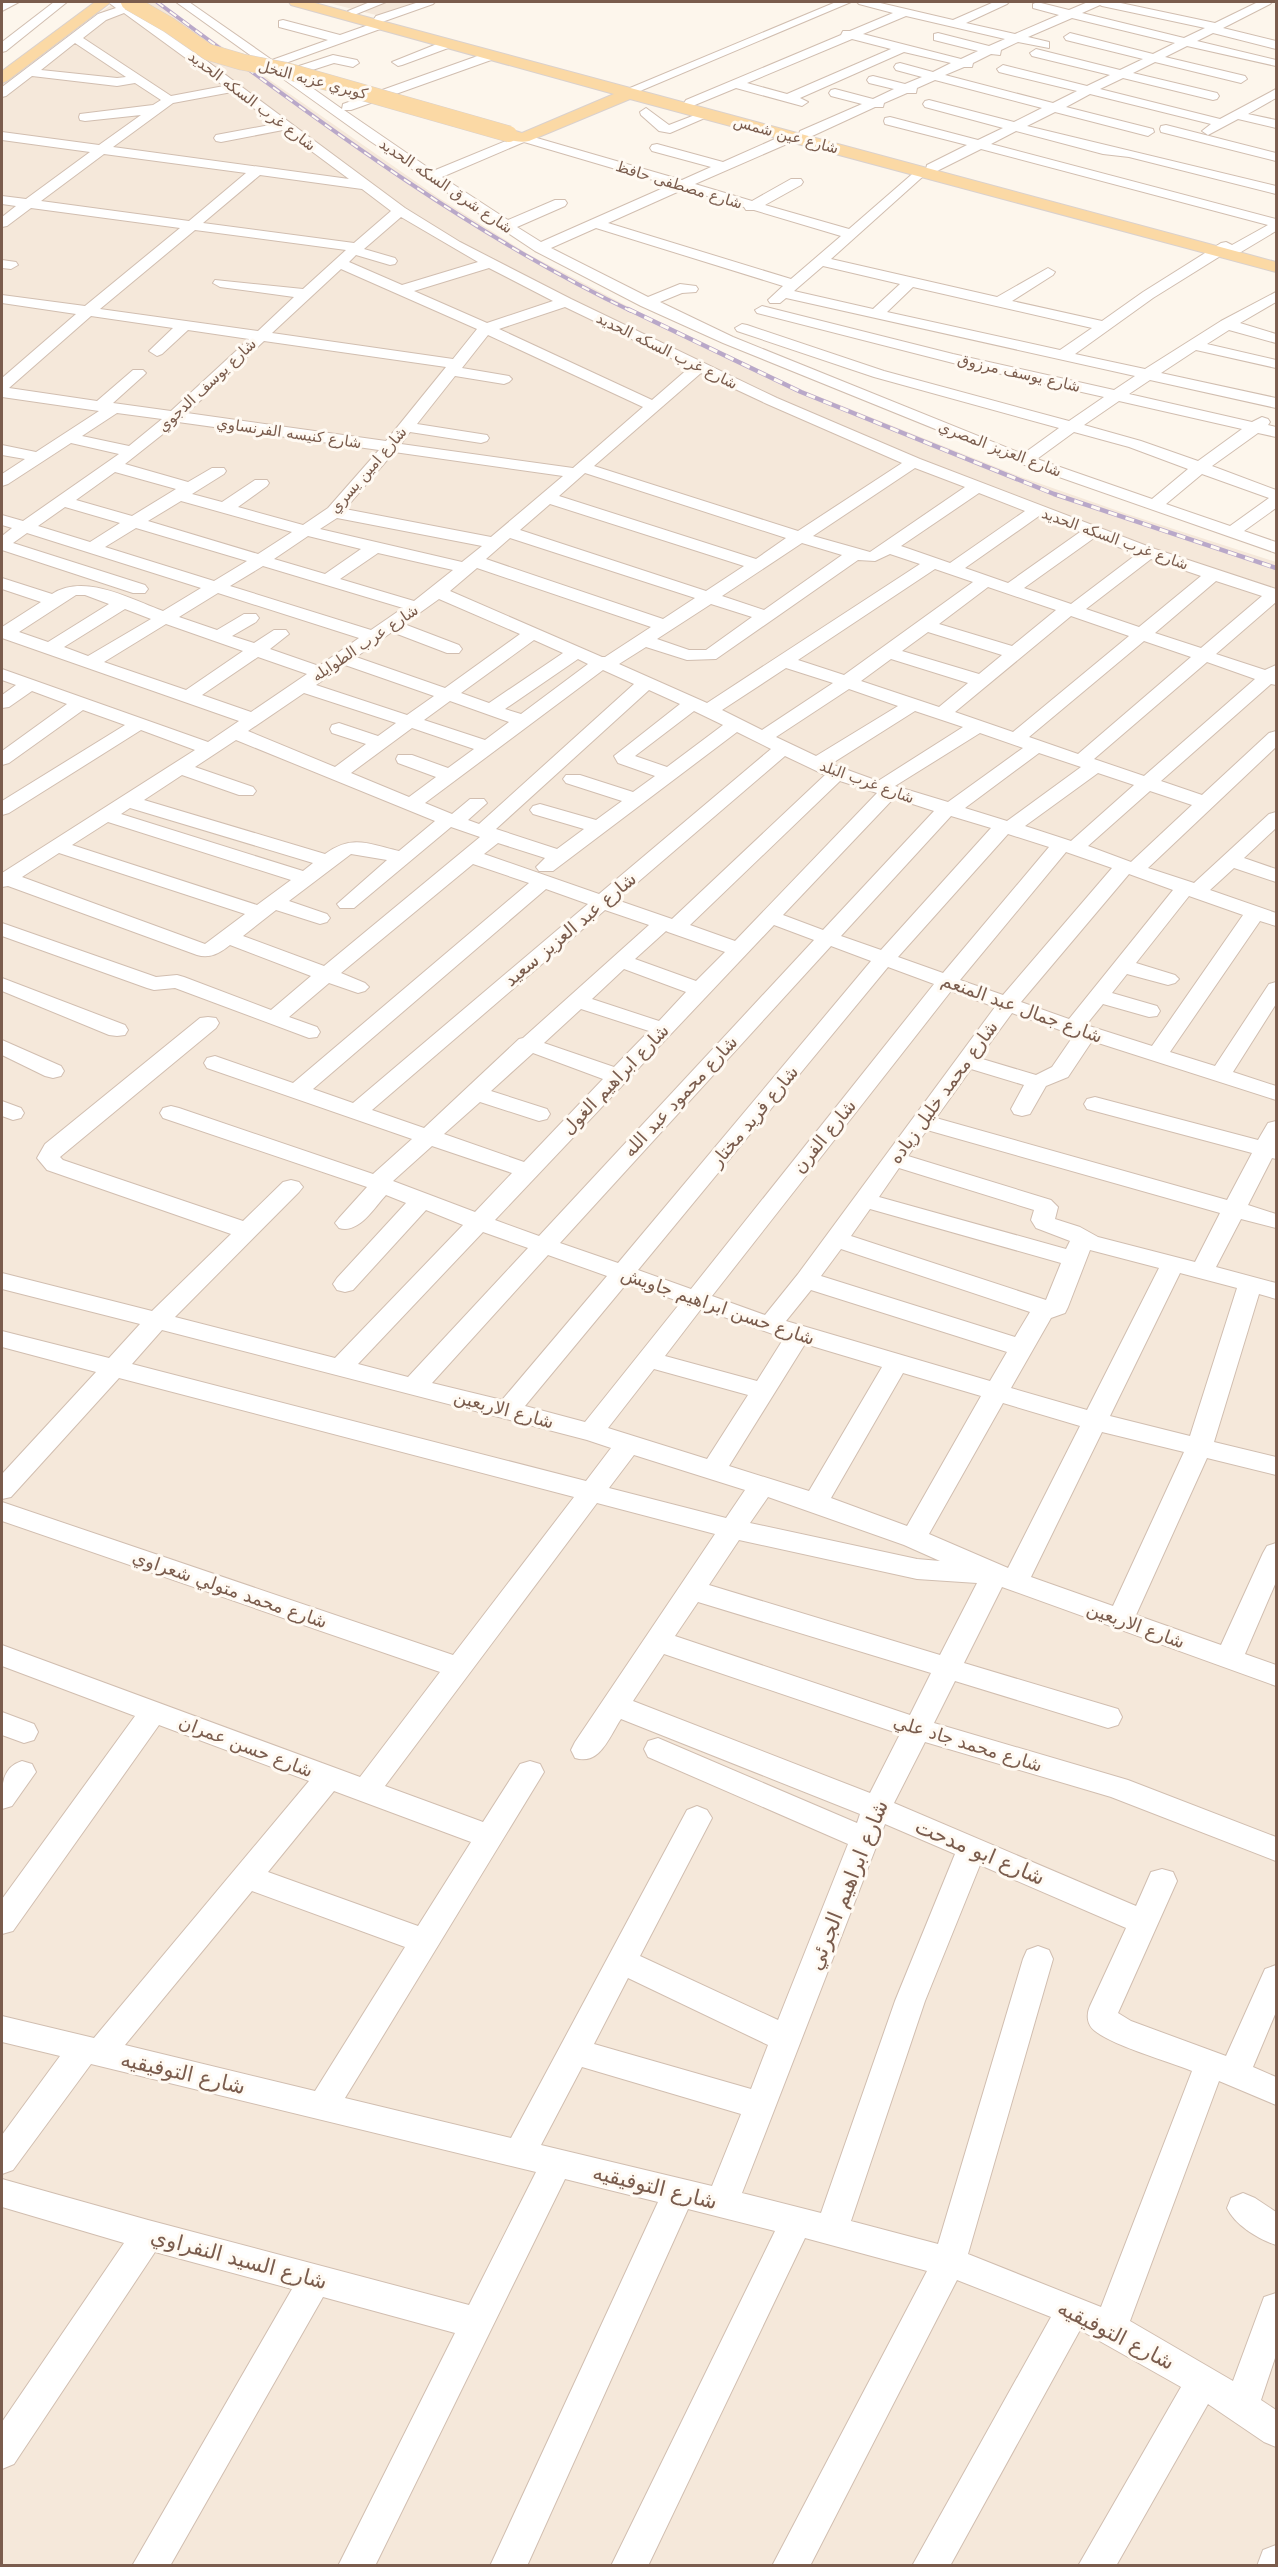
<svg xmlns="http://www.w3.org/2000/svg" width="1278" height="2567" viewBox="0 0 1278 2567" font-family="'DejaVu Sans',Cairo,sans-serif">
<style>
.residential{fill:#f5e8da}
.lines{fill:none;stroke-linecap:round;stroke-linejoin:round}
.minor-casing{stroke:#d1beb0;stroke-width:2}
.major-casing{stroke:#dad1cd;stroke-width:2}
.minor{fill:#fff;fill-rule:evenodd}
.major{fill:#fbd9a5;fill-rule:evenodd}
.rail-far1-casing{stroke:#b9a8c9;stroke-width:4}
.rail-casing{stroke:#b9a8c9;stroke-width:4.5}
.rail-far1{stroke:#fffaf3;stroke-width:2;stroke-dasharray:8;stroke-linecap:butt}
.rail{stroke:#fffaf3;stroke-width:3;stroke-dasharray:9;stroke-linecap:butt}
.major-bridge-casing{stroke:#dad1cd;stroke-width:17;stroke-linecap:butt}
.major-bridge{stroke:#fbd9a5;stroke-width:16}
.labels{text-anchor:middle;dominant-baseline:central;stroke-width:6;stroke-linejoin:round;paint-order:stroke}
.far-street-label{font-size:15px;fill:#7a5c4d;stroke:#fffaf3}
.street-label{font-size:18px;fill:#7a5c4d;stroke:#fffaf3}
.near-street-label{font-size:21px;fill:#7a5c4d;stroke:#fffaf3}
</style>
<rect width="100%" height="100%" fill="#fdf6ec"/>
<g class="residential">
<path d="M115,2H158L439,198L528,254L627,306L800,389L1021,477L1127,514L1276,562V2565H2V83Z"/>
<path d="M325,2H428L390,15L380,16Z"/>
</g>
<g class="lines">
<g class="minor-casing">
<g id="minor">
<path d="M5,2H19L2,11V4Z"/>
<path d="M54,2H67L6,51L2,52V42Z"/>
<path d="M108,2H121L153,21L405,208L460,242L571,299L777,398L920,459L1155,549L1276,589V602L1216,654L1265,670L1276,665V685L1271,684L1161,781L1202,795L1269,733L1276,731V747L1148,868L1194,883L1269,814L1276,812V828L1244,858L1276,869V882L1234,868L1210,890L1276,913V926L1260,921L1170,1052L1215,1066L1269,984L1276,982V1004L1233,1072L1276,1086V1100L1092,1041L1068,1077L1046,1086L1030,1114L1022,1116L1014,1114L1011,1109L1024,1085L971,1069L936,1118L1227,1200L1252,1153L1087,1109L1084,1104L1087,1099L1095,1097L1258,1140L1268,1123L1276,1121V1159L1272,1158L1248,1205L1276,1214V1228L1241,1219L1216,1267L1276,1283V1299L1259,1294L1214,1442L1276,1457V1475L1207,1458L1136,1615L1221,1645L1263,1553L1267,1546L1276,1543V1582L1245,1654L1276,1665V1686L1002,1587L964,1663L1118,1709L1122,1717L1118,1725L1108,1728L955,1681L934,1723L1128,1780L1276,1837V1861L1111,1797L925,1742L894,1803L1136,1906L1151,1872L1162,1869L1173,1872L1177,1881L1118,2013L1131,2021L1226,2056L1265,1969L1276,1965V2012L1253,2067L1276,2077V2105L1219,2081L1130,2321L1233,2381L1264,2297L1276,2293V2355L1261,2400L1276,2410V2447L1264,2442L1208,2404L1116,2566H1078L1181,2387L1080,2330L950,2566H912L1051,2317L957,2280L810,2566H772L927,2271L805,2238L648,2566H611L775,2231L688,2209L527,2566H490L658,2202L565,2179L375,2566H338L455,2333L323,2297L170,2566H132L292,2289L155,2252L14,2464L2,2469V2422L124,2243L2,2207V2179L148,2220L469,2305L536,2172L91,2064L13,2170L2,2174V2135L60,2056L2,2042V2016L94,2038L309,1781L159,1725L13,1931L2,1934V1899L135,1716L2,1666V1645L360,1777L440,1672L2,1521V1502L453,1655L574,1497L119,1378L11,1497L2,1499V1474L96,1372L2,1347V1331L109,1358L140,1324L2,1289V1273L152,1311L231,1234L47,1170L37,1158L45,1144L200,1018L208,1017L216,1018L219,1023L216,1028L60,1157L63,1160L243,1221L283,1182L291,1180L299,1182L303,1187L299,1192L175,1317L335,1358L463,1225L426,1210L353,1290L345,1292L337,1290L333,1284L337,1278L406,1203L386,1195C373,1209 359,1234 339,1228L335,1223L339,1218L367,1187L163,1118L160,1113L163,1108L171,1106L179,1108L373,1174L412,1139L207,1068L204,1063L207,1058L215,1056L293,1083L529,883L473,864L341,973L365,983L369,987L365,991L358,993L329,983L289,1017L317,1027L320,1032L317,1037L309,1038L175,988L154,990L147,988L2,936V923L156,977L177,975L184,977L271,1010L311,976L230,945C220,953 210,959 197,955L8,886L2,887V873L195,750L141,730L9,813L2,815V801L125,725L83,710L9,763L2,765V751L67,704L32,691L9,707L2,708V695L16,685L2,680V669L208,742L239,721L2,638V627L41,602L2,589V578L52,594C85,573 130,599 163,611L201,588L27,533L13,543L145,585L148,589L145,593H133L2,550V536L12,528L2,525V515L23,521L119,454L71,443L8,484L2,486V474L25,459L2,455V445L36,452L99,411L2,397V378L76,314L2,303V295L85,306L180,228L31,208L7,226L2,227V217L16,206L2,204V196L26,199L90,152L2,140V132L99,145L141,115L85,121L80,120L79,117L80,114L153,105L161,100L135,83L117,86L32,76L6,96L2,97V87L98,14L116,8ZM124,13L224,86L171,96L83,38L106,20ZM75,43L126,77L117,78L41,70ZM232,92L275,124L216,135L214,138L216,141L221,142L283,130L349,179L113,147L173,103ZM104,154L246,173L189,221L41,201ZM260,175L362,189L391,211L354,243L203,223ZM401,217L478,262L402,285L349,262L356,255L390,265L395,264L397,261L395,258L364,249ZM195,230L346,250L303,289L215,280L213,283L220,287L294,297L258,331L100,309ZM489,268L553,301L487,323L414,291ZM341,269L477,329L453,359L272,333ZM565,307L690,367L652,400L499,329ZM91,316L173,328L149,351L157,356L162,354L188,330L249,339L171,411L113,403L143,376L146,373L143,370H133L97,401L9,388ZM488,335L643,407L573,468L401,444L410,432L481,443L487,441L489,438L487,435L417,424L455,376L504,384L509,382L512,379L509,376L462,368ZM264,341L446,367L386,441L187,413ZM701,373L767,404L902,463L798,531L594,466ZM117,413L162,419L129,446L82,436ZM178,422L379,450L328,508L303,525L238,507L267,486L269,483L267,480H255L222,502L192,494L224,474L226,471L224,468H212L188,482L125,464ZM394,452L563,476L491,537L345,509ZM915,468L965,487L870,552L813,536ZM115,472L176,489L132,516L76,500ZM585,473L786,538L756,559L559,496ZM979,493L1025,511L950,563L901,546ZM181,501L292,532L258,554L148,521ZM550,504L744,566L706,591L520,530ZM65,507L120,523L90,542L38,526ZM1039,516L1080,532L1008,583L965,568ZM337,518L482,546L462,562L320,529ZM136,528L247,561L214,581L105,547ZM308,536L361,549L325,574L274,559ZM510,538L695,598L663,619L486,559ZM1094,538L1137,554L1071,604L1024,588ZM802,543L842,555L764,610L722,596ZM378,553L453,570L414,601L340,579ZM890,554L920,564L707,703L619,664L646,647L687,660L716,659L858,560L875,561ZM1151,559L1201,576L1139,627L1086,609ZM263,566L403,608L371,630L230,586ZM477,568L651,627L605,657H602L450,591ZM935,569L973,582L844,675L798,660ZM1216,581L1262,596L1201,648L1155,633ZM988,587L1056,610L1012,646L939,624ZM218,593L359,638L319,666L270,649L289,634L286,630H274L254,643L232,636L256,622L259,618L256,614H244L217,630L179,617ZM76,595H85L109,604L48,642L19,632ZM439,599L520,634L445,688L356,657L392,632L447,653H459L462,649L459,645L404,624ZM711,604L752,617L706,650H689L657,639ZM125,609L151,619L88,656L64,647ZM1071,616L1129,636L1013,732L955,712ZM166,624L243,651L186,690L104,662ZM928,632L1002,655L979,674L902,651ZM534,640L563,653L489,703L461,693ZM1144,641L1191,657L1078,754L1029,737ZM258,657L307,674L251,712L202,695ZM578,659L588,664L521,714L505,709ZM891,659L968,683L939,707L861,681ZM1207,662L1255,679L1144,776L1094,759ZM345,665L434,696L407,715L316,685ZM786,668L833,683L762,730L722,710ZM603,670L634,684L479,824L468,820L487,803L484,799H470L452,814L425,803ZM849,689L898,706L816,756L776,737ZM649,690L680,704L614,756L618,763L655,776L633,792L580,775H566L563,779L566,783L622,801L596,820L540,804L533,806L530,810L533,814L584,829L557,849L496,829ZM304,693L396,723L378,736L339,723L332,725L330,729L332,733L366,744L335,767L248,731ZM450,701L509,722L485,740L424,720ZM694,711L723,725L667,767L635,756ZM915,711L963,727L878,781L831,764ZM412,728L474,749L448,768L412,755H398L396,759L398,763L436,777L409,797L351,773ZM737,732L771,749L599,894L484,854L498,843L545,858L536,867L539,871H553ZM980,733L1023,748L948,802L895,786ZM236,740L435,821L399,851C369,844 352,834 325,854L144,800L182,775L239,795H253L256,791L253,787L195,767ZM1039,753L1081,767L1007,821L965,808ZM785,756L825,775L672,919L617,900ZM1098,773L1134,785L1071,841L1025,826ZM840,781L877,793L735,941L690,925ZM1150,791L1192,805L1131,862L1088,846ZM894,798L934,811L823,930L783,915ZM130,808L313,863L303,871L121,814ZM951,816L991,828L881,950L841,936ZM108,822L291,880L257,905L72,845ZM451,827L480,837L324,966L243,936L276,910L320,924L327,922L330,918L327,914L289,901L351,854L387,860L337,904L340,908H354ZM1008,834L1049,847L943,973L898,957ZM1066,852L1112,868L1003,995L960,980ZM59,853L245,914L205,944L22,877ZM1129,874L1173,890L1069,1019L1021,1002ZM546,889L588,904L353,1103L313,1089ZM1189,896L1243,915L1152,1046L1086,1025L1103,1004L1149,1017L1157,1016L1160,1011L1157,1006L1112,993L1127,974L1168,985L1175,983L1179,979L1175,975L1136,963ZM605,910L649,925L523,1038L519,1039L424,1128L372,1110ZM774,925L814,940L539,1236L495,1220ZM666,931L668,932L725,952L696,981L635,959ZM831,946L871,961L618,1263L560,1243ZM888,967L934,984L691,1289L638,1270ZM624,969L686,992L659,1021L592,999ZM951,991L995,1007L798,1274L765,1315L712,1296ZM581,1009L649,1031L614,1067L544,1043ZM1012,1013L1074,1035L1052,1067L1036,1075L979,1058ZM533,1053L603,1079L524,1162L444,1134L480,1102L539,1121L547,1119L550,1114L547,1109L491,1091ZM927,1130L1220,1213L1195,1262L1098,1237L1080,1227L1055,1219L1058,1207L1051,1200L908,1156ZM432,1146L512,1173L475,1212L393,1181ZM899,1168L1034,1210L1031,1220L1036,1228L1070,1241L1066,1249L879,1197ZM870,1209L1061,1263L1046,1300L851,1236ZM483,1232L528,1248L408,1377L358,1364ZM841,1249L1030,1312L1015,1337L821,1276ZM1090,1250L1159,1268L1087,1410L1011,1388L1051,1318L1065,1313L1068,1307ZM548,1255L607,1276L502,1400L432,1383ZM1180,1273L1237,1288L1190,1436L1110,1416ZM627,1283L681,1302L585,1422L525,1406ZM811,1290L1007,1352L990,1381L786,1321ZM701,1309L784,1338L757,1381L665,1356ZM162,1330L587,1440L611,1448L586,1481L132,1364ZM805,1344L882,1367L809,1491L729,1466ZM654,1369L748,1395L707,1459L608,1428ZM903,1373L981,1396L907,1526L831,1498ZM1003,1403L1080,1426L1008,1568L929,1534ZM1102,1432L1184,1452L1113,1606L1031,1577ZM634,1455L745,1490L726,1518L609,1488ZM768,1497L904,1545L940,1561L917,1559L750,1523ZM597,1503L715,1534L575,1742L571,1750L575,1758C600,1766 609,1737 621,1719L860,1814L857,1823L658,1738L648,1741L644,1749L648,1757L848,1844L778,2020L640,1956L712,1818L707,1810L697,1806L687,1810L511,2138L345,2098L544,1772L540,1764L530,1761L520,1764L483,1822L385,1786ZM739,1540L917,1579L977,1583L940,1655L709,1585ZM698,1602L931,1673L910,1715L675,1636ZM664,1654L900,1734L870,1793L633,1701ZM334,1791L471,1842L418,1926L268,1872ZM885,1824L955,1854L895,2001L821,2213L742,2193ZM980,1865L1126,1928L1090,2006C1086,2015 1087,2025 1095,2031C1114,2046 1167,2061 1192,2071L1101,2307L968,2254L1053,1959L1049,1950L1038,1946L1027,1950L1023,1959L938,2244L851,2221L925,2001ZM252,1891L405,1947L315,2091L125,2045ZM628,1978L768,2045L751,2089L594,2044ZM582,2067L741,2114L712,2186L541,2145Z"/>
<path d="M176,2H189L272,60L328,40L279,27V21L283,20L340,35L377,22L374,19L376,16L419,2H435L433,4L382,22L385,25L383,28L280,65L342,109L343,104L486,53H494V59L351,110H344L433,171L523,134L682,180L711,167L652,151L650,148L652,145L657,144L723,162L786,134H796L798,137L796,140L695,184L752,201L791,179H801L803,182L801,185L765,205L849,229L918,169H926L927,165L967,145L885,124L884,121L885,118L890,117L978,140L1003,128L925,107L923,104L925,101L929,100L1014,122L1042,108L935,80L917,88L916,93H907L884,103L883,107H875L810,137H800L799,134L800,131L862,104L831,96L829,93L831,90L835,89L873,99L894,89L869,83L867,80L869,77L873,76L905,84L922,77L896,70L894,67L896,64L900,63L933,72L951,63L904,52L800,98L808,102L802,106L736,88L690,107L684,103L686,100L841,35L843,31H850L893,13L859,4L857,2H876L953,20L994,2H1009L1007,4L966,23L1015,34L1059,15L1033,8V4L1037,2L1069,10L1088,2H1116L1215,23L1258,2H1272L1270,4L1223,28L1276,41V49L1213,33L1197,41L1276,60V66L1187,46L1165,57L1245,76L1247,79L1241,83L1155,62L1133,73L1217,93L1219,96L1217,99L1213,100L1123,78L1100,89L1220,119L1276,89V98L1248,114L1276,120V128L1238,119L1208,135L1202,131L1211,124L1090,94L1066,107L1153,129L1154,132L1148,136L1055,112L1027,126L1276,186V194L1129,157L1103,154L1016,131L991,144L1276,219V231L1241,252L1236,253L1230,250L1153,298L1075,354L1145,369L1221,321L1276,292V302L1240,323L1276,334V343L1229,330L1207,344L1276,360V368L1196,350L1161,373L1276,398V408L1150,380L1129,394L1252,422L1262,417L1268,419L1270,422L1268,425L1276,427V437L1258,433L1212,466L1276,490V508L1244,531L1276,542V553L1019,463L723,343L641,306L535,251L370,141ZM1100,5L1102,6L1205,28L1184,38L1082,13ZM906,16L1005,39L989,46L938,33L934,34V40L978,51L961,59L863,34ZM1072,18L1175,43L1153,54L1070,33L1064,37L1066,40L1143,59L1120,70L1036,49L1030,53L1032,56L1110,75L1087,86L1003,65L997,69L999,72L1077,91L1053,103L945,75L964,67H972L973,63L991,54L1000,55L1001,50L1018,42L1049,48V42L1028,37ZM852,39L891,49L787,94L747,83ZM524,142L670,185L541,242L517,227L565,206L567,203L565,200H555L508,220L442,177ZM981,149L1268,225L1232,245L1226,242L1221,243L1143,292L1102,321L1012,301L1053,275L1055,272L1048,268L997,297L831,259L929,171H937ZM684,189L744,207L746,210H754L841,236L791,279L608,223ZM596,228L783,286L768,300L770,303H780L786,298L1135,376L1114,390L953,354L762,306L755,310L757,313L953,363L1104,397L1069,421L884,371L747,325L742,324L735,328L737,331L874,377L1059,428L1023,454L733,337L660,302L682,293L696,292L698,289L696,286L680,284L648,297L551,248ZM823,266L900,284L873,309L794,291ZM913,287L1092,328L1060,350L887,312ZM1119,401L1242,429L1198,461L1141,441L1084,425ZM1074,432L1129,447L1188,469L1152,499L1037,459ZM1202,474L1269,498L1230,526L1166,504Z"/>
<path d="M370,2H386L354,15L348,11Z"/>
<path d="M836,2H851L640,91H632L630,88Z"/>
<path d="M447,40L453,44L451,47L402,65L398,66L392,62Z"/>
<path d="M333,55L357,60L359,63L353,67L334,63L303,73L297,69L299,66Z"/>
<path d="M646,108L669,125L708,110L714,114L670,133L659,131L641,115L640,112Z"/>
<path d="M1166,125L1276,153V161L1161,132L1160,129L1161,126Z"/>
<path d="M2,260L16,262L18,265L11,269L2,268Z"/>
<path d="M2,978L125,1025L128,1030L125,1035L117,1036L109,1035L2,991Z"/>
<path d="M2,1040L61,1066L64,1071L61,1076L53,1078L45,1076L2,1055Z"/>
<path d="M2,1101L21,1108L24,1113L21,1118L13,1120L2,1116Z"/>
<path d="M2,1712L34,1724L38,1732L34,1740L24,1743L2,1735Z"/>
<path d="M22,1761L32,1764L36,1772L12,1806L2,1809C2,1788 0,1768 22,1761Z"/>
<path d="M1243,2193L1255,2198L1276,2212V2245C1258,2239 1235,2225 1227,2208L1231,2198Z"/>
<path d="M1276,2545V2566H1257L1263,2550Z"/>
</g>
</g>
<g class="major-casing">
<g id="major">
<path d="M95,2H111L7,81L2,83V71Z"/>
<path d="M289,2H311L1276,262V272L630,99L529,141C521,143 506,141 501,134L509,129L522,133L614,94L291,5Z"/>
</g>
</g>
<use href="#minor" class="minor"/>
<use href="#major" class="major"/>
<g class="rail-far1-casing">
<path id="rail-far1" d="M157,2C308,113 461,230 631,311"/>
</g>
<g class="rail-casing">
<path id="rail" d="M628,309L801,392L1054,494L1276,568"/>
</g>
<use href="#rail-far1" class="rail-far1"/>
<use href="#rail" class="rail"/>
<g class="major-bridge-casing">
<path id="major-bridge" d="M129,2L169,25L208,52L242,62L284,70L509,134"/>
</g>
<use href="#major-bridge" class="major-bridge"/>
</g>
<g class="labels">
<g class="far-street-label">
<text transform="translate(313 80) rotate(15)">كوبري عزبه النخل</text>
<text transform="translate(252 101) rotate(37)">شارع غرب السكه الحديد</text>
<text transform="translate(786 135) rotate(15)">شارع عين شمس</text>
<text transform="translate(679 185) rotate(17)">شارع مصطفى حافظ</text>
<text transform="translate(446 186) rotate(34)">شارع شرق السكه الحديد</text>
<text transform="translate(667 351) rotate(26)">شارع غرب السكه الحديد</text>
<text transform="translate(1019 373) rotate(13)">شارع يوسف مرزوق</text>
<text transform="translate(207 385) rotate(-43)">شارع يوسف الدجوي</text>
<text transform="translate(289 433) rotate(8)">شارع كنيسه الفرنساوي</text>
<text transform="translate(1000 449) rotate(21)">شارع العزيز المصري</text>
<text transform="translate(368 470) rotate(-49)">شارع امين يسري</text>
<text transform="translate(1115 539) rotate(20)">شارع غرب السكه الحديد</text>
<text transform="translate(365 643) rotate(-34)">شارع عرب الطوايله</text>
<text transform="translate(867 782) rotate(20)">شارع غرب البلد</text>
</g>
<g class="street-label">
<text transform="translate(570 929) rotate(-40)">شارع عبد العزيز سعيد</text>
<text transform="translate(1022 1008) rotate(20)">شارع جمال عبد المنعم</text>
<text transform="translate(615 1079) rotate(-46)">شارع ابراهيم الغول</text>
<text transform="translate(943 1092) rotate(-54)">شارع محمد خليل زياده</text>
<text transform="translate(680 1096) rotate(-47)">شارع محمود عبد الله</text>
<text transform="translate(754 1116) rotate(-50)">شارع فريد مختار</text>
<text transform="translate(824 1136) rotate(-51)">شارع الفرن</text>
<text transform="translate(718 1306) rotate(19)">شارع حسن ابراهيم جاويش</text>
<text transform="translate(504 1409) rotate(15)">شارع الاربعين</text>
<text transform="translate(230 1589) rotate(19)">شارع محمد متولي شعراوي</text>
<text transform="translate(1136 1625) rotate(20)">شارع الاربعين</text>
<text transform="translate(968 1743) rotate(17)">شارع محمد جاد علي</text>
<text transform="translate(246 1746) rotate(21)">شارع حسن عمران</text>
</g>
<g class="near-street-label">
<text transform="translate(980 1852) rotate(23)">شارع ابو مدحت</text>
<text transform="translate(848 1885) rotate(-68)">شارع ابراهيم الجرئي</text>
<text transform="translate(183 2073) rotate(13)">شارع التوفيقيه</text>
<text transform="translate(655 2187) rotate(14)">شارع التوفيقيه</text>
<text transform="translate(239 2259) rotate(15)">شارع السيد النفراوي</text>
<text transform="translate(1116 2335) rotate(27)">شارع التوفيقيه</text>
</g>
</g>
<rect width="1278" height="2567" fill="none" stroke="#7a5c4d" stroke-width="6"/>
</svg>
